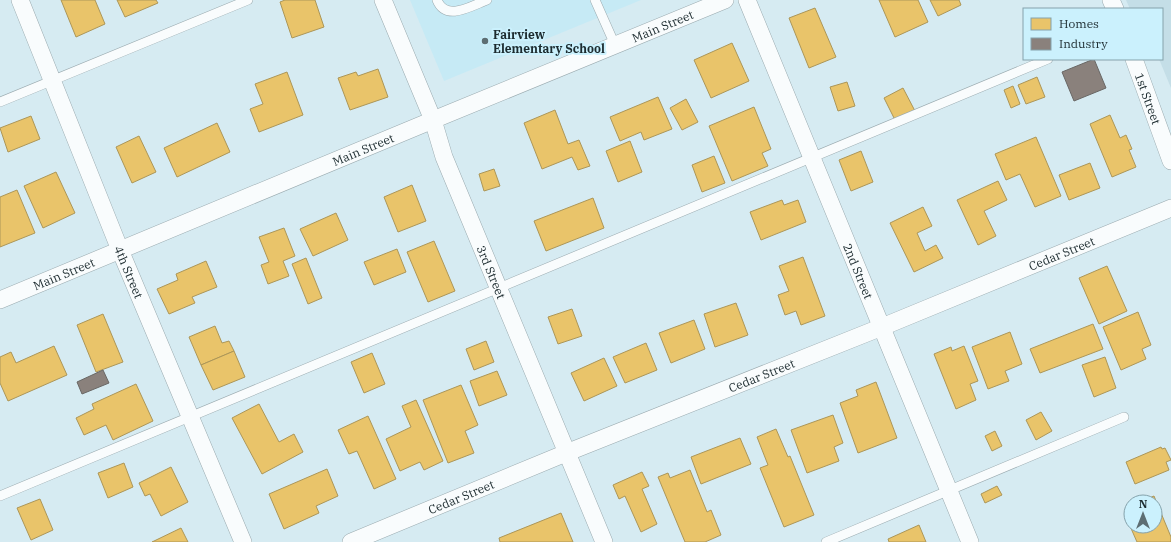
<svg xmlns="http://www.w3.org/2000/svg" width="1171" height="542" viewBox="0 0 1171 542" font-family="'IBM Plex Serif',serif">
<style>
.built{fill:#c6eaf5}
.green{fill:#c4dee7}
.homes{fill:#e9c46a;stroke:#ac9658}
.industry{fill:#8a817c;stroke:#696765}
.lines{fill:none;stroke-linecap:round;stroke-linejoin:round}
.lane-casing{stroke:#9aaaaf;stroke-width:10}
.street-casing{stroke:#9aaaaf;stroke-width:18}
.lane{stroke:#f9fcfd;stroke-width:9}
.street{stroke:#f9fcfd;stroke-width:17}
.poi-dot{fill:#5d6e73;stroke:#cbf1fd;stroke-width:1.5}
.labels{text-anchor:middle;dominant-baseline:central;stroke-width:4;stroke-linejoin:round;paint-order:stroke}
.street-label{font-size:12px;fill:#1c2b2f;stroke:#cbf1fd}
.poi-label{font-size:12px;font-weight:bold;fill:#1c2b2f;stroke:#cbf1fd;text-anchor:start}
</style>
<rect width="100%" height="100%" fill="#d6ebf2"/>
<path class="built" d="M410,0H641L444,81Z"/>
<path class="green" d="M1126,0H1171V88L1159,59H1162V9H1130Z"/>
<g class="homes">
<path d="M61,0H95L105,24L76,37Z"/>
<path d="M117,0H156L158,3L125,17Z"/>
<path d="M285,0H315L324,27L292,38L280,2Z"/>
<path d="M879,0H918L928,22L895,37Z"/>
<path d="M930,0H959L961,5L938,16Z"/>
<path d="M815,8L836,57L809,68L789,18Z"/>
<path d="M732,43L749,81L711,98L694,60Z"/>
<path d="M378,69L388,97L350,110L338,78L356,72L358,76Z"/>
<path d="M287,72L303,115L259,132L250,109L263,104L255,84Z"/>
<path d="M1037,77L1045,97L1026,104L1018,85Z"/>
<path d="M847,82L855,106L838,111L830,87Z"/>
<path d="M1013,86L1020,104L1011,108L1004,90Z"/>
<path d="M903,88L915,111L895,120L884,98Z"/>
<path d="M658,97L672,129L644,140L641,132L620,141L610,117Z"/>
<path d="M686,99L698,122L682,130L670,108Z"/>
<path d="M754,107L771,149L762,153L768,166L732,181L709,126Z"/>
<path d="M555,110L568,144L579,140L590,166L578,170L572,157L542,169L524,123Z"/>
<path d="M1110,115L1120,138L1126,135L1132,149L1129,150L1136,167L1112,177L1090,124Z"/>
<path d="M31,116L40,139L8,152L0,128Z"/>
<path d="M217,123L230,152L177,177L164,148Z"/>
<path d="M139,136L156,172L132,183L116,147Z"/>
<path d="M1036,137L1061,196L1035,207L1020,174L1006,180L995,154Z"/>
<path d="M630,141L642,172L618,182L606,151Z"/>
<path d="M861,151L873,182L851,191L839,160Z"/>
<path d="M714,156L725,183L702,192L692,165Z"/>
<path d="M1090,163L1100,188L1069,200L1059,175Z"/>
<path d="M494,169L500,186L484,191L479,174Z"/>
<path d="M56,172L75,213L43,228L24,186Z"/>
<path d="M998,181L1007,200L984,211L996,236L978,245L957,200Z"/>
<path d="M412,185L426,221L398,232L384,197Z"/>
<path d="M17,190L35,233L0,247V197Z"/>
<path d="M593,198L604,228L546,251L534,221Z"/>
<path d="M782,200L784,205L798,200L806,222L761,240L750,212Z"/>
<path d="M923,207L932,226L917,233L925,251L936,245L943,258L914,272L890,223Z"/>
<path d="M336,213L348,240L313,256L300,229Z"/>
<path d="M284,228L295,256L283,261L289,276L268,284L261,265L269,262L259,237Z"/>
<path d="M434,241L455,291L428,302L407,252Z"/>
<path d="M397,249L406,272L374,285L364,262Z"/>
<path d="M803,257L825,316L801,325L796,311L785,315L778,295L789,291L779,266Z"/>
<path d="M306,258L322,298L308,304L292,264Z"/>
<path d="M206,261L217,287L192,297L195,303L169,314L157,289L178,280L176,274Z"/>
<path d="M1107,266L1127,311L1099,324L1079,278Z"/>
<path d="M736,303L748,335L715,347L704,314Z"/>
<path d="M572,309L582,336L558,344L548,317Z"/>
<path d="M1138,312L1151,345L1142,349L1146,359L1121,370L1103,327Z"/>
<path d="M103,314L123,362L96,372L77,325Z"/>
<path d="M694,320L705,349L671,363L659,333Z"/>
<path d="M1093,324L1103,349L1040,373L1030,349Z"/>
<path d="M215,326L222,343L229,341L234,351L201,365L189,337Z"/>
<path d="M1010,332L1022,364L1005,371L1009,381L988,389L972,347Z"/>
<path d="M486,341L494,362L474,370L466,349Z"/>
<path d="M646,343L657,370L625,383L613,357Z"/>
<path d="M54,346L67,375L8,401L0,383V357L11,352L16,363Z"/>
<path d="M964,346L978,381L970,384L976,400L956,409L934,354L951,347L952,351Z"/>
<path d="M234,351L245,377L213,390L201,365Z"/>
<path d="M372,353L385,384L364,393L351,362Z"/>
<path d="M1105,357L1116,388L1094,397L1082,365Z"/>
<path d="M604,358L617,386L584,401L571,373Z"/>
<path d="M497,371L507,395L479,406L470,381Z"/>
<path d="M876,382L897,438L858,453L840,403L858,396L856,390Z"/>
<path d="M136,384L153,421L113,440L106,425L84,435L76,418L94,409L92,404Z"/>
<path d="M461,385L478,425L465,431L474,453L448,463L423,400Z"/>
<path d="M416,400L443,461L424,470L420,462L400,471L386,439L411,427L402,406Z"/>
<path d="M259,404L279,442L294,434L303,452L262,474L232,418Z"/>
<path d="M1041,412L1052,431L1036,440L1026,420Z"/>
<path d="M833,415L843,443L834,447L839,461L807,473L791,430Z"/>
<path d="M368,416L396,479L374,489L357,451L349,454L338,430Z"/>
<path d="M776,429L788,457L790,456L814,515L784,527L760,468L768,465L757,437Z"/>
<path d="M995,431L1002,446L992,451L985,436Z"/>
<path d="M740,438L751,464L701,484L691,457Z"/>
<path d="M1161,447L1162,449L1165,448L1171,460L1166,462L1169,470L1135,484L1126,462Z"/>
<path d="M124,463L133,487L108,498L98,473Z"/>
<path d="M171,467L188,502L161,516L150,494L145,496L139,483Z"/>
<path d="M327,469L338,496L316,506L319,513L284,529L269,494Z"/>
<path d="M690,470L707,512L711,510L721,535L705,542H685L658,477L668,473L670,478Z"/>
<path d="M642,472L649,486L642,489L657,524L641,532L625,496L619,499L613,485Z"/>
<path d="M997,486L1002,495L985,503L981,494Z"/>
<path d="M1154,496L1171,537V542H1137L1126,517L1131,515V526H1155V502H1140Z"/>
<path d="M40,499L53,530L31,540L17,508Z"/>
<path d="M561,513L573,542H500L499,538Z"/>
<path d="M919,525L926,542H889L888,539Z"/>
<path d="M181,528L188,542H152Z"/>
</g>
<g class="industry">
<path d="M1094,59L1106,88L1074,101L1062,72Z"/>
<path d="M103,370L109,383L82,394L77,382Z"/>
</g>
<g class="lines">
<g class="lane-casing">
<g id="lane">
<path d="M437,0C446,22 471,6 487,0"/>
<path d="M595,0L615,45"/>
<path d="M0,102L248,0"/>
<path d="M0,496L1048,59"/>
<path d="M826,542L1124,417"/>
</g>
</g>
<g class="street-casing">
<g id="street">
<path id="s1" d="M20,0L120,250L243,542"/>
<path id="s2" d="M383,0L433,120L444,157L604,542"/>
<path id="s3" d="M747,0L970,542"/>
<path d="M1111,0L1115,9"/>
<path id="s4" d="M1134,59L1171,161"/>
<path id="s5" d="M0,300L433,120L725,0"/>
<path id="s6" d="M351,542L566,453L882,327L1171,208"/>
</g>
</g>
<use href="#lane" class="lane"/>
<use href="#street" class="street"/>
</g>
<circle class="poi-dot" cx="485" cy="41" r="4"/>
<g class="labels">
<g class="street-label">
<text stroke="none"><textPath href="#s5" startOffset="717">Main Street</textPath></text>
<text stroke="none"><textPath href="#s4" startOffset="42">1st Street</textPath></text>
<text stroke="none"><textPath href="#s5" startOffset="393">Main Street</textPath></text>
<text stroke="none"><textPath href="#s6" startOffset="767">Cedar Street</textPath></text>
<text stroke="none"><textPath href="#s3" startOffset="293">2nd Street</textPath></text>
<text stroke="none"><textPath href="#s1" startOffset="293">4th Street</textPath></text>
<text stroke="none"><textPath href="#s2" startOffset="293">3rd Street</textPath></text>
<text stroke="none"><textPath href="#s5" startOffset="69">Main Street</textPath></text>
<text stroke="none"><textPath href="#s6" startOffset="443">Cedar Street</textPath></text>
<text stroke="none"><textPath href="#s6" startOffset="119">Cedar Street</textPath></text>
</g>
<g class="poi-label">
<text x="493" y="34">Fairview<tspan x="493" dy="14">Elementary School</tspan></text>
</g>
</g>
<rect x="1023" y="8" width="140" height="52" fill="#cbf1fd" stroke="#85a2ab"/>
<rect x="1031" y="18" width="20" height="12" fill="#e9c46a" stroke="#85a2ab"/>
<text x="1059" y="28" font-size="12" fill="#1c2b2f">Homes</text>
<rect x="1031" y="38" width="20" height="12" fill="#8a817c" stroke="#85a2ab"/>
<text x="1059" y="48" font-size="12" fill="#1c2b2f">Industry</text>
<g transform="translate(1143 514)"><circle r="19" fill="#cbf1fd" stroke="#85a2ab"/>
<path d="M0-3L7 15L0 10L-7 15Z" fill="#5d6e73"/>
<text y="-6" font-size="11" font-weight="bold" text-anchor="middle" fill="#1c2b2f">N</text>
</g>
</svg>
